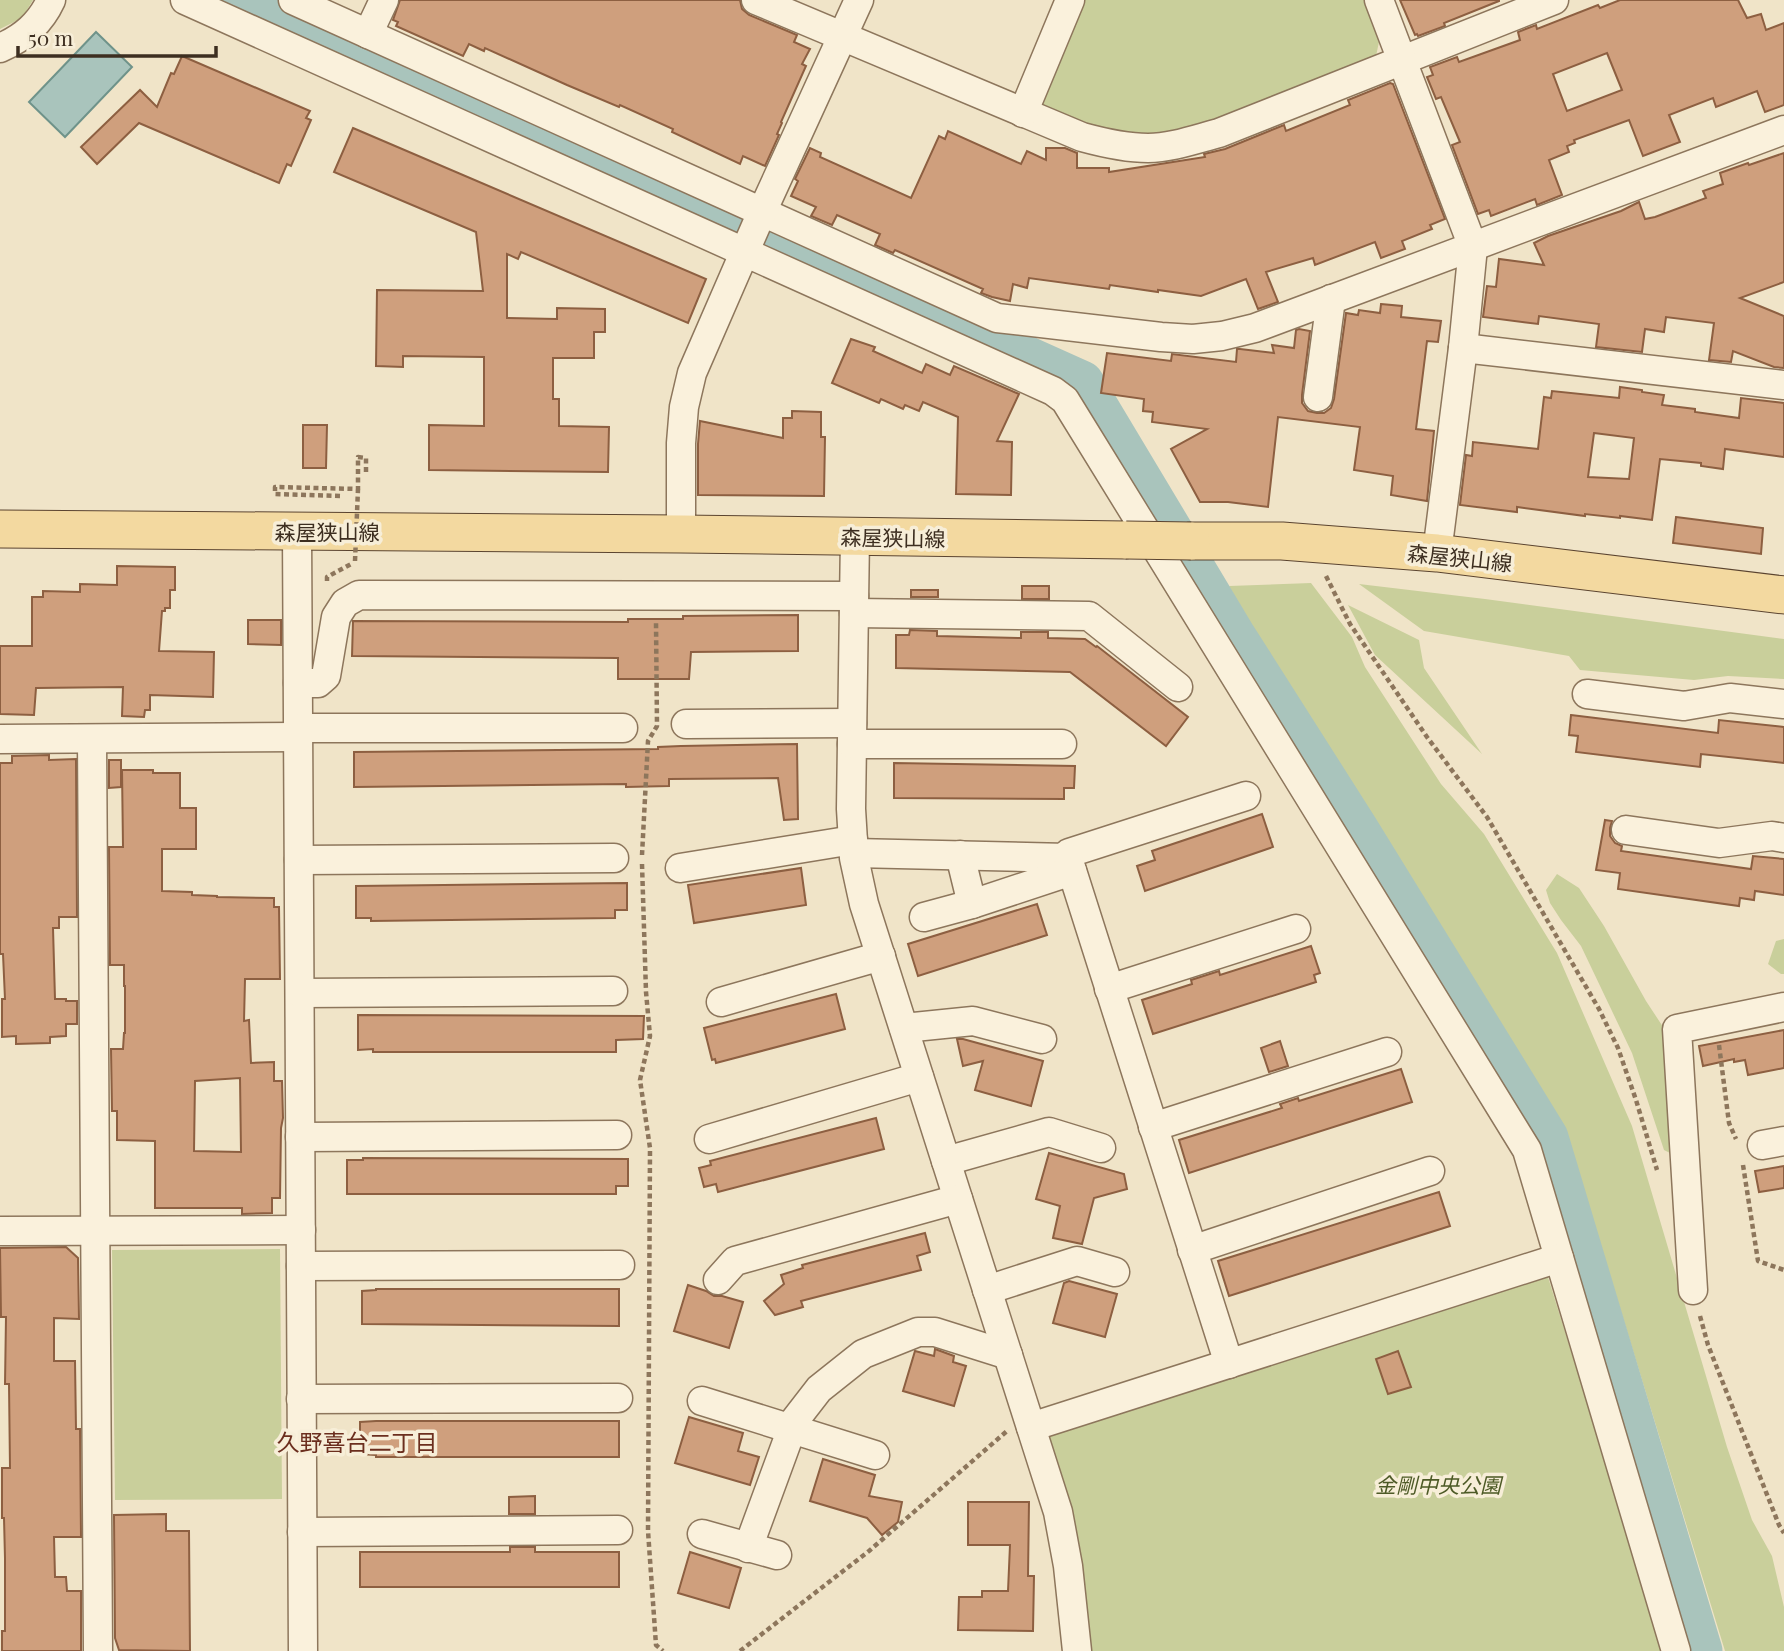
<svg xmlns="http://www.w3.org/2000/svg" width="1784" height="1651" viewBox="0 0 1784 1651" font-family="'Playfair Display','Noto Sans JP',serif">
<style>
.green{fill:#c9cf9b}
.water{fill:#a9c4bc;stroke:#6f938a;stroke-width:2}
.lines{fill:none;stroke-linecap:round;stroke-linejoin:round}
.river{stroke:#a9c4bc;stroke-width:47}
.building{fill:#cf9f7d;stroke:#8d5f41;stroke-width:2;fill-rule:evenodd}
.minor-casing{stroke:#8d765c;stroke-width:31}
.major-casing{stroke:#5b4430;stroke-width:39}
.path{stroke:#8d765c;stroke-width:4.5;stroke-dasharray:5 3.5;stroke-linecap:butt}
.minor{stroke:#faf1dc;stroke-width:28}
.major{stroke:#f3d9a0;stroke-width:37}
.major-bridge-casing{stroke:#5b4430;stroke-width:39;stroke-linecap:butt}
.path-bridge{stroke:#8d765c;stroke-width:4.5;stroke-dasharray:5 3.5;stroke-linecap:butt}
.major-bridge{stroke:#f3d9a0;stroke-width:37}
.labels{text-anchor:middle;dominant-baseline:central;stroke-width:7;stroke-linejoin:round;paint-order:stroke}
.street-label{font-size:21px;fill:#3d2e20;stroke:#f7eed8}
.park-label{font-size:21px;font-style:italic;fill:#4d5a26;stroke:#f7eed8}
.neighbourhood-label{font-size:23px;fill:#6b2e1e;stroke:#f7eed8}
</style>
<rect width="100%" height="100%" fill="#f0e4c8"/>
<g class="green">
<path d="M0,0H33L22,18L0,29Z"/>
<path d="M1084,0H1365L1379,42L1376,56L1185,131L1139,139L1099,133L1039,106Z"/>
<path d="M1311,583L1352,637L1365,667L1441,784L1484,834L1557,953L1632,1126L1727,1447L1752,1520L1772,1556L1784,1607V1651H1725L1567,1135L1258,638L1229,586Z"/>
<path d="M1359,584L1485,599L1784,639V679L1728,676L1694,680L1580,670L1569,656L1424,631Z"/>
<path d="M1348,605L1419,640L1424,668L1482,754L1375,655Z"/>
<path d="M1557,874L1579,888L1604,926L1646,1001L1671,1039L1672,1154L1664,1150L1632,1053L1581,946L1561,920L1550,903L1546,890Z"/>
<path d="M1784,939V974H1781L1768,964L1776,941Z"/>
<path d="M280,1249L282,1499L115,1500L112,1250Z"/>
<path d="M1547,1274L1617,1499L1662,1651H1086L1047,1433Z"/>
</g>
<path class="water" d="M96,32L132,67L65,137L29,102Z"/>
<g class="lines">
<path class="river" d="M229,0L1081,384L1232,636L1356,831L1545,1138L1699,1651"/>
</g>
<g class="building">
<path d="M400,0H740L742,9L749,15L797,35L794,42L810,49L802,64L806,66L781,122L782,123L777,134L779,135L765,166L743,156L740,164L672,132L673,129L620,105L619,107L567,85L485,48L484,51L469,44L463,56L396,26L398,22L393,20Z"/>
<path d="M1400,0H1499V1L1444,23L1445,26L1418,36L1417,34L1415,35Z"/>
<path d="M1620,0H1738L1747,18L1761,14L1766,30L1784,23V105L1765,112L1757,91L1716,107L1713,98L1669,115L1680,142L1643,156L1629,120L1574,140L1575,143L1567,146L1569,152L1549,160L1562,195L1537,205L1535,199L1491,216L1489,210L1478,214L1452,145L1460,142L1441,97L1436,99L1427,77L1433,75L1430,67L1457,57L1459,62L1520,40L1518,32L1536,25L1537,29L1598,5L1600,8ZM1607,53L1622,90L1567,111L1553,74Z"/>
<path d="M182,56L310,111L306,118L311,120L291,166L287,164L279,183L139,123L97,164L81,147L140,90L157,107L171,73L174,74Z"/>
<path d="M1390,83L1393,84L1445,219L1430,225L1432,229L1402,241L1405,249L1381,258L1375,242L1315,265L1313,258L1266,272L1278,302L1258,309L1246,279L1201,296L1158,290V292L1110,285L1109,289L1029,278L1027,288L1013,284L1010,301L992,297L981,293L983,289L895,250L893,253L875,245L880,234L837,215L832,225L811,216L816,207L791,196L798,181L795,179L810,148L821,153L820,157L911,198L939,136L945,139L948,131L1021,164L1027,151L1046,160V148H1065L1077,153V168H1109V172L1205,157L1204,154L1225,149L1284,125L1286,131L1350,105L1348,100Z"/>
<path d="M353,128L706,279L688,323L521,252L518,259L507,254V318L557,319V308L605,309V332H594V358H553V399H559V426L609,427L608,472L429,470V425L484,426V357L403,356V367L376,366L377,290L483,291L476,232L334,172Z"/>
<path d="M1784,153V282L1740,298L1784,316V368L1774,367L1733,351L1731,362L1709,360L1714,323L1666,317L1664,332L1645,329L1642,352L1596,347L1599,324L1539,316L1538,324L1483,317L1487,286L1496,287L1499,259L1544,265L1534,243L1548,236L1621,211L1639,202L1645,219L1655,217L1706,198L1703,191L1723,184L1720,173L1748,163L1749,165Z"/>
<path d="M1381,304L1402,306L1401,317L1441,321L1438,342L1427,341L1416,429L1434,431L1427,501L1391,495L1393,476L1354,470L1360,427L1278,417L1268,507L1228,502H1200L1171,449L1207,429L1152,422L1153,412L1143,411L1144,399L1101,393L1107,353L1171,361L1172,354L1236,362L1237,349H1240L1274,353L1272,345L1294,348L1296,330L1299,329L1310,331L1302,395V403L1308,411L1317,413H1324L1331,408L1334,399L1346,313L1358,315L1359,310L1380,313Z"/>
<path d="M851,339L875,347L873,351L922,373L926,364L950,375L954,366L1019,394L997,441L1012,442L1011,495L956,494L958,417L923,402L919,411L905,405L903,409L881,399L879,403L832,383Z"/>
<path d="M1620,387L1642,390V392L1664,395L1662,405L1695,409V412L1739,418L1741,398L1784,403V457L1725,449L1723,469L1701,466V463L1660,459L1652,520L1620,516V518L1585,514V516L1517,507V512L1460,505L1466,455L1472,456L1473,442L1538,449L1544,397L1551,398L1552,391L1619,398ZM1594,433L1634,438L1629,479L1588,477Z"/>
<path d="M792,411L821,412V437H825L824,496L698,495V444L700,421L783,438V418H792Z"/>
<path d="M303,425H327L326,468H303Z"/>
<path d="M1676,517L1763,528L1761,554L1673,543Z"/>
<path d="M117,566L175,567V590H170V608H165V611H162L159,651L214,652L213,697L150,695V710H145L144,717L122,716L123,687L36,688L34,715L0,714V646H32V597H43V591L80,592V584L117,585Z"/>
<rect x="1022" y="586" width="27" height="13"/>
<rect x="911" y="590" width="27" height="7"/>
<path d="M798,615V651L691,652L689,679H618V658L352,656L353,621L628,622V619H683V616Z"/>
<path d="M248,620H281V645L248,644Z"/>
<path d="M910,630L937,631V636L1021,638V632H1048V638L1085,639L1096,647L1097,646L1188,717L1166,746L1070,672L896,668V635H909Z"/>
<path d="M1571,715L1718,733L1719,720L1784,727V763L1701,754L1700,767L1576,752L1578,736L1569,735Z"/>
<path d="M797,744L798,819L784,820L778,778L669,779V786L626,787V784L354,787V752L658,749V747L681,746Z"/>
<path d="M49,755V760L76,759L77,917H59V928H53L55,999H66V1001H77V1024H66V1036L50,1037V1043L16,1044V1036L2,1037V999H5L3,954H0V763H12V756Z"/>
<path d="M109,760H121V787L109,788Z"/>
<path d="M894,763L1075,766L1074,788H1064V799L894,798Z"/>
<path d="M122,770H153V773H180V808H196V849H162V891L192,892V895L217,896V897L274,898V907H279L280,979H245L244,1021L249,1020L251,1063L274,1062V1081H282L283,1118L281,1128L280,1198H272V1213L242,1214V1208H155V1141L117,1140V1111H112L111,1049H123L124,1033H125V986H124V965H110L109,847H123ZM240,1078L241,1152L194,1151L195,1081Z"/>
<path d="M1262,814L1273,847L1145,891L1137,866L1155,860L1152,851Z"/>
<path d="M1605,820L1612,821L1610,828V836L1615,843L1622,846L1621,851L1751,869L1753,856L1784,859V895L1755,891L1754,900L1740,898L1739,906L1618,889L1620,873L1596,870Z"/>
<path d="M801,868L806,905L694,923L688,885Z"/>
<path d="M627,883V910H615V918L371,921V918H356V886Z"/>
<path d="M1037,904L1047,935L918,976L908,944Z"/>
<path d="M1311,946L1320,973L1314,975L1316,982L1153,1034L1142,1000L1192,984L1191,980L1219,971L1220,975Z"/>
<path d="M836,994L845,1029L716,1063L715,1059L712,1060L704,1028Z"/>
<path d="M358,1015L644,1016L643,1039L616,1040V1052H373V1049L358,1050Z"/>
<path d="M1784,1030V1068L1748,1075L1745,1060L1734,1062V1059L1703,1066L1699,1046Z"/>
<path d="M957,1039H963L1043,1061L1031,1106L975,1090L983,1061L963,1066Z"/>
<path d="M1280,1041L1288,1066L1269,1072L1261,1048Z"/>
<path d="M1401,1069L1412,1102L1189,1173L1179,1140L1282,1108L1280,1104L1298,1098L1299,1101Z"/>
<path d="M876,1118L884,1149L718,1192L716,1184L704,1187L699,1168L711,1165L710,1161Z"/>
<path d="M1049,1153L1124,1174L1127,1189L1094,1198L1082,1244L1053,1238L1060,1206L1036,1199Z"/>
<path d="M363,1158L628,1159V1186H616V1194H347V1160H363Z"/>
<path d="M1784,1166V1188L1759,1192L1755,1171Z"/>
<path d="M1439,1192L1450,1226L1229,1296L1218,1261Z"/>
<path d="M925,1233L930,1252L917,1256L921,1270L801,1301L803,1307L775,1315L764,1301L784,1284L781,1275L803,1268L802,1265Z"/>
<path d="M66,1247L78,1258L79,1319L54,1318V1361H75L76,1429H80L81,1537H54L55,1577H66L67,1591H81V1651H2V1631H5V1558L4,1518H2V1468H10L9,1384H5L6,1317H1L0,1248Z"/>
<path d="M1069,1281L1117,1294L1105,1337L1053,1323L1064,1283Z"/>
<path d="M688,1285L706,1291L714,1296H722L743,1302L729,1348L674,1331Z"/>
<path d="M376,1289H619V1326L362,1324V1291L376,1290Z"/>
<path d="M935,1349L954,1356L953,1362L966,1366L954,1406L903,1391L915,1351L934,1356Z"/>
<path d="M1398,1351L1411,1387L1388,1394L1376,1359Z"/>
<path d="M689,1417L743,1433L738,1451L759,1457L750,1485L675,1463Z"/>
<path d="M376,1421H619V1457H376V1455L360,1454V1422Z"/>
<path d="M823,1459L875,1475L869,1496L902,1502L898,1522L882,1535L867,1518L810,1501Z"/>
<path d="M535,1496V1514H509V1497Z"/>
<path d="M968,1502H1029L1028,1576H1034L1033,1631L958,1630L959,1597H982V1591H1008L1010,1545H968Z"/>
<path d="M166,1514V1531H189L190,1651L119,1650L115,1638L114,1515Z"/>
<path d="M510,1547H535V1552H619V1587H360V1552H510Z"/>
<path d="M690,1552L741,1568L729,1608L678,1593Z"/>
</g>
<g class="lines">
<g class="minor-casing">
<g id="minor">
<path d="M185,0L1053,391L1065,400L1527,1150L1676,1651"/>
<path d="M293,0L997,318L1161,337L1193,339L1222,336L1255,328L1784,130"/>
<path d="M756,0L1082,137C1104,143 1125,148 1148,148C1171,148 1196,139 1219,133L1554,0"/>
<path d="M1379,0L1473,247L1463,348L1437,553"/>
<path d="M368,34L384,0"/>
<path d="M0,48C23,38 40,24 51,0"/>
<path d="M1023,113L1070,0"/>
<path d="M1463,348L1784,385"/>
<path d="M1318,397L1331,299"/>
<path d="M297,531L303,1651"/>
<path d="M681,534V443L684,407L692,373L762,212L859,0"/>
<path d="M855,536L851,809L854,858L864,904L1058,1512L1068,1566L1077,1651"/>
<path d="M854,613L1089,616L1178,687"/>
<path d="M298,683H318L326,676L336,617L345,603L359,595L854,596"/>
<path d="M1587,694L1684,706L1730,698L1784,704"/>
<path d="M686,724L852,723"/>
<path d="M299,728H623"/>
<path d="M0,739L298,737"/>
<path d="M92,739L98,1651"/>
<path d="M852,744H1062"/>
<path d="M1626,830L1719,843L1772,836L1784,838"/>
<path d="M854,853L1068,858L1069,853L1246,796"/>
<path d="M960,855L972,904"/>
<path d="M1068,858L1229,1364"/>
<path d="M299,860L614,858"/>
<path d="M680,868L853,840"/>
<path d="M924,917L972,904L1072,871"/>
<path d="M1109,989L1296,929"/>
<path d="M300,993L613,991"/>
<path d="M721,1002L881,956"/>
<path d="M904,1028L973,1021L1042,1039"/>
<path d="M1153,1127L1387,1052"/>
<path d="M300,1137L617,1135"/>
<path d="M709,1139L919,1077"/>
<path d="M1762,1145L1784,1141"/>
<path d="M946,1161L1049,1132L1101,1148"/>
<path d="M0,1231L301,1230"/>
<path d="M1192,1250L1430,1171"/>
<path d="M301,1266L620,1265"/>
<path d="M718,1280L735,1261L958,1199"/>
<path d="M987,1290L1077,1261L1115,1272"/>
<path d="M1693,1290L1677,1029L1784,1007"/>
<path d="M301,1399L618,1398"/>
<path d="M702,1401L875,1455"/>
<path d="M1031,1427L1559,1258"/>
<path d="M302,1532L618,1530"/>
<path d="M702,1534L777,1555"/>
<path d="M748,1548L795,1420L819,1389L863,1354L918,1332H935L1008,1355"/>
</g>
</g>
<g class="major-casing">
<g id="major">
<path d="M0,529L681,534L1126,540"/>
<path d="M1191,541H1282L1437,553L1784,595"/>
</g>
</g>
<g class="path">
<path d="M340,496L275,494V487L358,489V457L366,458V475"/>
<path d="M1326,576L1350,624L1427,737L1487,817L1599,1009L1618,1048L1636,1100L1657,1170"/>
<path d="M327,581V577L353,563"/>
<path d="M642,855L648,741L657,726L656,622"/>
<path d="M642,864L646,992L650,1036L640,1080L650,1148L648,1531L656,1645L663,1651"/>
<path d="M1719,1045L1729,1123L1736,1139"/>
<path d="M1743,1165L1758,1261L1784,1270"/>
<path d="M1700,1316L1708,1345L1779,1525L1784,1533"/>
<path d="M740,1651L869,1551L1007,1431"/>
</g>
<use href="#minor" class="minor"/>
<use href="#major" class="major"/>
<g class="major-bridge-casing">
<path id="major-bridge" d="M1126,540L1191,541"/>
</g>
<path class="path-bridge" d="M355,561L358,489"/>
<use href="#major-bridge" class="major-bridge"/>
</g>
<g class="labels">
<g class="street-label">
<text x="327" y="531">森屋狭山線</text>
<text transform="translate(893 537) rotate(1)">森屋狭山線</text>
<text transform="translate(1460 557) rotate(6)">森屋狭山線</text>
</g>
<g class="park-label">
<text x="1438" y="1484">金剛中央公園</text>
</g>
<g class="neighbourhood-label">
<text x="357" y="1441">久野喜台二丁目</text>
</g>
</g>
<path d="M18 46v10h198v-10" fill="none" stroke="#3d2e20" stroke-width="3.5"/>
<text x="28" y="46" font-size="21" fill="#3d2e20" stroke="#f7eed8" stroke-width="5" paint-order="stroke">50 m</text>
</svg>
